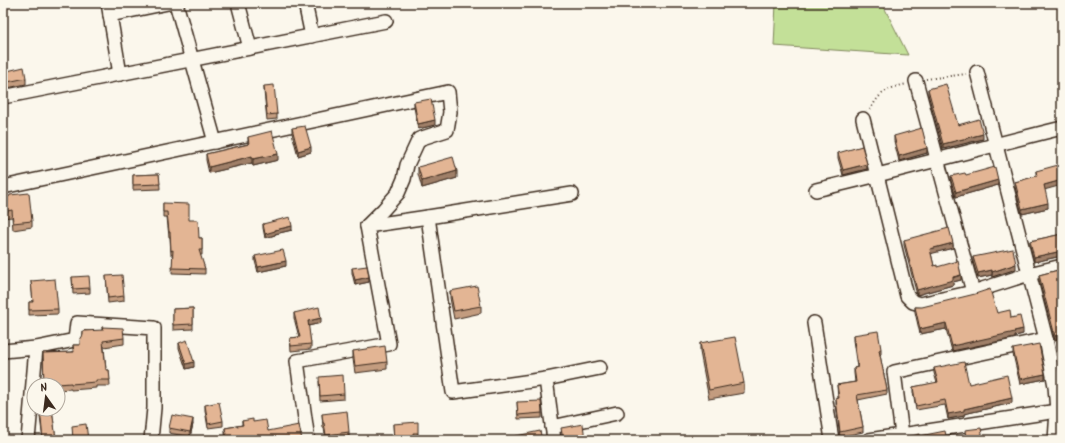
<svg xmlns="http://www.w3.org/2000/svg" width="1065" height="443" viewBox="0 0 1065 443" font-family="Kalam,sans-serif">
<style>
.green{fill:#c3e098;stroke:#7f855b}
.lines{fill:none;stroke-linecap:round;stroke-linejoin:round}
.minor-casing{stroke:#3b2a1e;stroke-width:16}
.path{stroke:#3b2a1e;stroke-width:2;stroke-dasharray:1 3;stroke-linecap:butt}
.minor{stroke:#fbf7ec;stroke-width:13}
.wall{fill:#c39c7f;stroke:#3b2a1e}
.shaded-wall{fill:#9f7f68;stroke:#3b2a1e}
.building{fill:#e3b594;stroke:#3b2a1e}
</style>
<rect width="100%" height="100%" fill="#fbf7ec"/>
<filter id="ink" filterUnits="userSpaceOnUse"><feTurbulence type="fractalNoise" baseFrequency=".025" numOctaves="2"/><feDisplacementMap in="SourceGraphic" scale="8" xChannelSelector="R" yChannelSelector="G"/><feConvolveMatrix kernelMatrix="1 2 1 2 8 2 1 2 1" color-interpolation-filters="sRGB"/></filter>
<g filter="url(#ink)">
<path class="green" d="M776,3H882L908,55L774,46Z"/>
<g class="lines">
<g class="minor-casing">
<g id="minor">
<path d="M108,3L120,74"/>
<path d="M176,3L215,142"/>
<path d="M238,3L250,48"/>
<path d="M305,3L312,36"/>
<path d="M110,15L168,3"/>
<path d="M977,72L1046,339L1055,386L1057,411L1055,440"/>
<path d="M916,81L973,292"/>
<path d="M3,97L386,21"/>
<path d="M863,119L907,296L913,302L920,304L973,292L1029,274L1062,266"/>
<path d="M3,187L448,92L450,112L447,130L419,139L407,165L404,179L398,193L383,210L367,226"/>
<path d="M816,190C898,171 980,148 1062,128"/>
<path d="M814,323L832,440"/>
<path d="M36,348L75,340L77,323L154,328V408L151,440"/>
<path d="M3,351L36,348L28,440"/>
<path d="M546,379L453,392L428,217L572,194"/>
<path d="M552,427L617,413"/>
<path d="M902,435L894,372L1046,339"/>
<path d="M308,440L297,361L389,344L367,226L428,217"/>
<path d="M554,440L546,379L600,368"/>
<path d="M869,440L1057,411"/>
</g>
</g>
<g class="path">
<path d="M926,79L966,74"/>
<path d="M870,110C880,92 887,88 907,84"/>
</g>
<use href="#minor" class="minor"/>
</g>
<g class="wall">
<path d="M3,72L26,78V84L3,89Z"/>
<path d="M264,86L277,114V119L267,120L264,91Z"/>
<path d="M928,89L958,125L983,139L943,149L928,94Z"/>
<path d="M414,102L435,125L418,129L414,107Z"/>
<path d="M292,128L311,152L298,156L292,133Z"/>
<path d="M894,136L927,153L899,161L894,141Z"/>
<path d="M248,137L278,160L253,166L252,163L209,173L206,160V154L248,144Z"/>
<path d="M838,153L867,169L843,175L838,158Z"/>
<path d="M418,167L457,178L422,188L418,174Z"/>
<path d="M1036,171L1048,208L1022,214L1015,187V182L1036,177Z"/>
<path d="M159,174L160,189L133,190V175Z"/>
<path d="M951,176L998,185L956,197L951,181Z"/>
<path d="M3,197L32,221V227L13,230L12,217L3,218Z"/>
<path d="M163,203L189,220L199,238H202V255H200L205,269V274L172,273L173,255H171L170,237H169L167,217H163Z"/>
<path d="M263,224L292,230L275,234V235L265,238L263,228Z"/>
<path d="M1062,234V256L1034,262L1030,246V241Z"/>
<path d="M904,240L953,248L931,253L934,266L961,280L953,282V285L917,295L904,245Z"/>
<path d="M255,256L286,266L258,272L255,261Z"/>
<path d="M973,257L1016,269L992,277V275L978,278L973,262Z"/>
<path d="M352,268L369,282L355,285L352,273Z"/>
<path d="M1062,269V362L1057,340L1055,341L1039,280V275Z"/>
<path d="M106,276L124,296V301L108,303Z"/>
<path d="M72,277L90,288V293L73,294Z"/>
<path d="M31,281L58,309V314L29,315V302H33Z"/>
<path d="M450,291L481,306V313L454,319L450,298Z"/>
<path d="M915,307L997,313L1011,318L1023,334L1015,336V338L952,351L946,329L920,334L915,312Z"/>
<path d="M193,308V329L173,330V309Z"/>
<path d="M294,313L321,323L308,326L311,344V349L291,351L290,338L299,337L294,318Z"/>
<path d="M102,327L124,338V344L104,347L106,370H109L110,386H96V388L71,390V389L58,390V385H44L43,353L73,352V345H80L102,330Z"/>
<path d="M853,335L881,349V354L880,355L887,390V394L858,400L863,427V432L840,437L836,404V399H838L837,385L855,382L854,373V368L857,367L853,340Z"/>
<path d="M179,343L194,367L186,369L179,348Z"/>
<path d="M700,343L744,383V393L709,399L700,352Z"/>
<path d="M1013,349L1045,379L1020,384L1013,354Z"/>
<path d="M353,351L387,362V369L355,373L353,359Z"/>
<path d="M934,368L969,384L1012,403L964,414V416L948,419L945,405L916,410L913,392V387L937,383L934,373Z"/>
<path d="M319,381L344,394V399L320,401Z"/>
<path d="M517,402L542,413V418L518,419Z"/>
<path d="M205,405L223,421V426L208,428L205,410Z"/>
<path d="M39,409H52L56,440H43Z"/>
<path d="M322,414L349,432V437L326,440L324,428H323Z"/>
<path d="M242,421L253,422L268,431L302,440H226L225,433V428L242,425Z"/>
<path d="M193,424L190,437L169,433V428Z"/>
<path d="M393,424L418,433V439L414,440H394Z"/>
</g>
<g class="shaded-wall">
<path d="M435,120V125L418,129V124Z"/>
<path d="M983,134V139L943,149V144Z"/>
<path d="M311,147V152L298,156V151Z"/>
<path d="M927,148V153L899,161V156Z"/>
<path d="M278,154V160L253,166V159Z"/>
<path d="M252,156V163L209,173V167Z"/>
<path d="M867,164V169L843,175V170Z"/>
<path d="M457,171V178L422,188V181Z"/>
<path d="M998,180V185L956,197V192Z"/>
<path d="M1062,180V185L1044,190V185Z"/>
<path d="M1048,203V208L1022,214V209Z"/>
<path d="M292,226V230L275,234V235L265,238V234L275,230Z"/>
<path d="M953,243V248L930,254V249Z"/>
<path d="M1062,251V256L1034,262V257Z"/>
<path d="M286,261V266L258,272V267Z"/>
<path d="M1016,264V269L992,277V272Z"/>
<path d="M992,270V275L978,278V273Z"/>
<path d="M961,275V280L953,282V285L917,295V290Z"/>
<path d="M369,277V282L355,285V280Z"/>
<path d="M321,318V323L308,326V321Z"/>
<path d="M946,323V329L920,334V329Z"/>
<path d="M1023,329V334L1015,336V338L952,351V346Z"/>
<path d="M1057,335V340L1055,341V336Z"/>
<path d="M194,362V367L186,369V364Z"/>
<path d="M1045,374V379L1020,384V379Z"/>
<path d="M1012,398V403L964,414V416L948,419V414L964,409Z"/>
<path d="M193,419V424L190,437V432Z"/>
</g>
<g class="building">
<path d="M24,67L26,78L3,83V72Z"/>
<path d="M946,84L958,125L979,119L983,134L943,144L928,89Z"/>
<path d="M274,85L277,114L267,115L264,86Z"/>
<path d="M431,99L435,120L418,124L414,102Z"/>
<path d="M305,126L311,147L298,151L292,128Z"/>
<path d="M922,128L927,148L899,156L894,136Z"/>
<path d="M272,131L278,154L253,159L252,156L209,167L206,154L249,144L248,137Z"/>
<path d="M862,146L867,164L843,170L838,153Z"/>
<path d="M453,157L457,171L422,181L418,167Z"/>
<path d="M1062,164V180L1044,185L1048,203L1022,209L1015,182L1037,176L1036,171Z"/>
<path d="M995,167L998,180L956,192L951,176L965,173L966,175Z"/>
<path d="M159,174L160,184L133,185V175Z"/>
<path d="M29,193L32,221L13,223L12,210L3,212V197L10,196V195Z"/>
<path d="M163,203L189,204V220H198L199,238H202V250H199L205,269L172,268L173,250L171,251L170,232H169L167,212H163Z"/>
<path d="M290,217L292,226L275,230V231L265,234L263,224Z"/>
<path d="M949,228L953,243L930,249L934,266L937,265V267L958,261L961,275L953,277V280L917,290L904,240Z"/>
<path d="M1062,234V251L1034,257L1030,241Z"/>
<path d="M1013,249L1016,264L992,272V270L978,273L973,257Z"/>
<path d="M283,250L286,261L258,267L255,256Z"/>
<path d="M367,266L369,277L355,280L352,268Z"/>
<path d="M1062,269V357L1057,335L1055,336L1039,275Z"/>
<path d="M122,275L124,296L108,298L106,276Z"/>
<path d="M89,276L90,288L73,289L72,277Z"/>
<path d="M55,279L58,309L29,310V302H33L31,281Z"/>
<path d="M477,286L481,306L454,311L450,291Z"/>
<path d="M990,289L997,313L1010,310L1011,318L1020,316L1023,329L1014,331L1015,332L952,346L946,323L920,329L915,307H922L975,294Z"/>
<path d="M319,307L321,318L308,321L311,344L291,346L290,338L300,337L294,313Z"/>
<path d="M193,308V324L173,325V309Z"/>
<path d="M102,327L123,328L124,338L103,341L106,370H109L110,380H96V382L71,384V383L44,385L43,353L74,352L73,345H80V340L83,335V331L103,330Z"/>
<path d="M878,331L881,349L879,350L887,390L857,395L863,427L840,432L836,399L839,398L837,385L856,382L854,368L858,367L853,335Z"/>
<path d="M735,337L744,383L709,390L700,343Z"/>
<path d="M187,340L194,362L186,364L179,343Z"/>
<path d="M1039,344L1045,374L1020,379L1013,349Z"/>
<path d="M385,346L387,362L355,366L353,351Z"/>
<path d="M964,362L969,384L1007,375L1012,398L964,409V411L948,414L945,400L916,406L913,387L938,382L934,368Z"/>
<path d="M343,375L344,394L320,396L319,377Z"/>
<path d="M541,401L542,413L518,415L517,402Z"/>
<path d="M219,402L223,421L208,424L205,405Z"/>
<path d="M40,409H52L56,440H43Z"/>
<path d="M347,411L349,432L326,435L324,423H323L322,414Z"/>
<path d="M172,415L193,419L190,432L169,428Z"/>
<path d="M253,419V422L266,420L268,431L299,425L302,440H227L225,428L243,425L242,421Z"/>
<path d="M418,422V433H413L414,440H394L393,424Z"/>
<path d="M86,424L88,440H73L72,426Z"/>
<path d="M583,424L585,440H563L561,428Z"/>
<path d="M981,428L983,440H966L965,430Z"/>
<path d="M540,431L542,440H516V436Z"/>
<path d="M945,431L947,440H903V438L920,434V436Z"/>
</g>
</g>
<rect width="1065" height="443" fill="none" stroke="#fbf7ec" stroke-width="16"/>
<rect x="8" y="8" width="1049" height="427" fill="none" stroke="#3b2a1e" stroke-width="1.5" filter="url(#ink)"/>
<g transform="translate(46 397) rotate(346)"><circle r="19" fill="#fbf7ec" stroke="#aea59a"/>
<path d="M0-3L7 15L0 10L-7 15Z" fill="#3b2a1e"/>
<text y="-6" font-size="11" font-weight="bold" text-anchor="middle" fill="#3b2a1e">N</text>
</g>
</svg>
